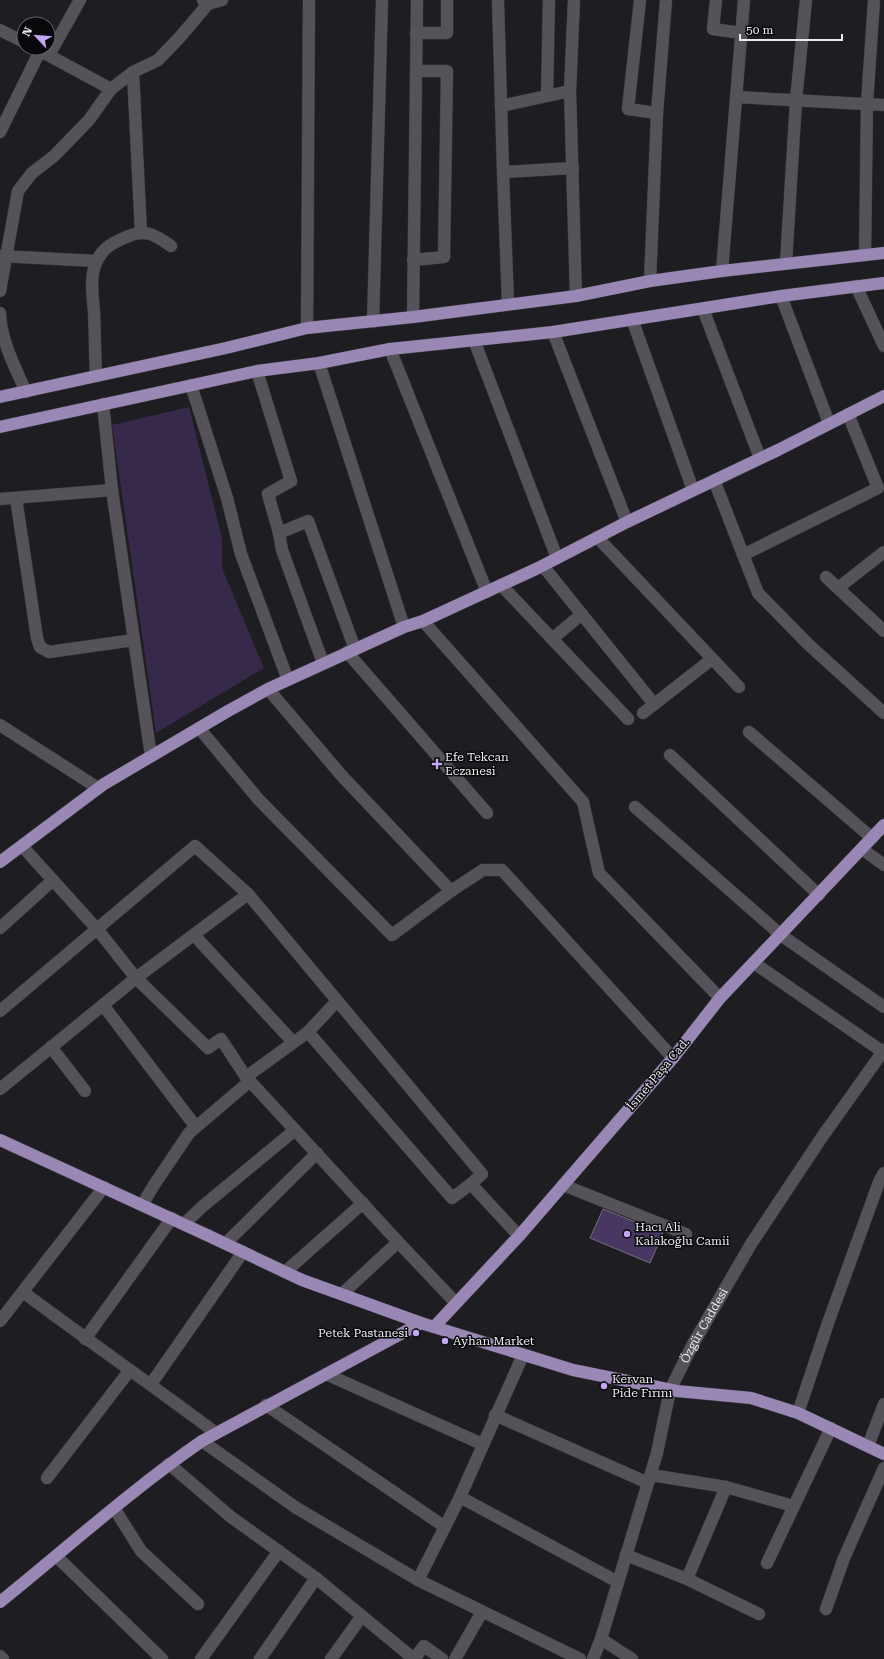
<svg xmlns="http://www.w3.org/2000/svg" width="884" height="1659" viewBox="0 0 884 1659" font-family="'Roboto Serif',serif">
<style>
.green{fill:#362949}
.building{fill:#483763;stroke:#716f75}
.lines{fill:none;stroke-linecap:round;stroke-linejoin:round}
.minor-casing{stroke:#3a393d;stroke-width:13}
.major-casing{stroke:#3a393d;stroke-width:13}
.minor{stroke:#555359;stroke-width:12}
.major{stroke:#9988b5;stroke-width:12}
.poi-dot{fill:#c3a7f2;stroke:#08080a;stroke-width:1.5}
.labels{text-anchor:middle;dominant-baseline:central;stroke-width:3;stroke-linejoin:round;paint-order:stroke}
.poi-label{font-size:12px;fill:#ecebef;stroke:#08080a;text-anchor:start}
.street-label{font-size:12px;fill:#ecebef;stroke:#08080a}
</style>
<rect width="100%" height="100%" fill="#1e1d22"/>
<path class="green" d="M189,407L222,538V568L264,668L156,733L112,425Z"/>
<path class="building" d="M603,1209L663,1233L650,1263L590,1238Z"/>
<g class="lines">
<g class="minor-casing">
<g id="minor">
<path d="M203,0L208,4L222,0"/>
<path d="M498,0L503,172L508,304"/>
<path d="M574,0L570,91L576,296"/>
<path d="M640,0L628,109L657,113"/>
<path d="M716,0L713,29L741,33"/>
<path d="M0,30L24,42"/>
<path d="M416,33H447V0"/>
<path d="M35,48L111,89"/>
<path d="M49,55L80,0"/>
<path d="M133,72L141,233"/>
<path d="M547,95L549,0"/>
<path d="M736,97L884,105"/>
<path d="M501,106L570,91"/>
<path d="M0,132L40,51"/>
<path d="M503,172L573,168"/>
<path d="M865,255L867,103L874,0"/>
<path d="M0,256L96,261"/>
<path d="M413,260L444,257L447,71H416"/>
<path d="M786,263L796,100L806,0"/>
<path d="M722,271L744,0"/>
<path d="M650,281L657,113L666,0"/>
<path d="M856,286L884,346"/>
<path d="M0,291L18,191L32,173L54,156L89,120L111,89L133,72L158,60L180,37L208,4"/>
<path d="M781,296L829,423"/>
<path d="M703,309L760,458"/>
<path d="M0,313C1,341 15,367 26,392"/>
<path d="M413,317L417,0"/>
<path d="M632,319L693,490"/>
<path d="M373,322L382,0"/>
<path d="M307,328L309,0"/>
<path d="M553,332L627,522"/>
<path d="M474,340L557,558"/>
<path d="M390,349L487,592"/>
<path d="M319,363L404,627"/>
<path d="M257,371L291,481L268,494L279,533L308,521L355,649"/>
<path d="M96,376C95,355 95,334 94,312C93,297 89,276 97,261C102,249 112,243 124,238C145,228 154,234 171,246"/>
<path d="M191,385L227,498L241,554L288,680"/>
<path d="M103,404L112,490L151,756"/>
<path d="M714,480L758,593L808,644L884,713"/>
<path d="M16,498L37,638L40,647L49,652L134,640"/>
<path d="M0,499L112,490"/>
<path d="M279,533L282,550L323,663"/>
<path d="M597,537L739,687"/>
<path d="M743,555L878,488L848,414"/>
<path d="M543,566L654,704"/>
<path d="M826,577L884,631"/>
<path d="M502,586L628,719"/>
<path d="M838,588L884,552"/>
<path d="M423,621L583,802L599,873L720,998"/>
<path d="M552,639L582,614"/>
<path d="M347,652L487,813"/>
<path d="M268,689L342,776L451,891"/>
<path d="M643,713L712,659"/>
<path d="M0,725L98,788"/>
<path d="M199,728L259,800L392,935L451,891L483,870H502L673,1058"/>
<path d="M749,732L872,838"/>
<path d="M670,755L819,895"/>
<path d="M635,807L781,935L884,1007"/>
<path d="M22,846L97,929L136,978L208,1048L221,1039L246,1077L400,1244L456,1303"/>
<path d="M862,849L884,865"/>
<path d="M0,928L53,880"/>
<path d="M194,935L293,1042"/>
<path d="M754,963L883,1052"/>
<path d="M103,1005L196,1127"/>
<path d="M0,1011L195,846L248,894L482,1174L471,1184L452,1198L308,1032"/>
<path d="M51,1047L85,1091"/>
<path d="M246,1077L308,1032L337,1001"/>
<path d="M0,1089L136,978L248,894"/>
<path d="M471,1184L519,1236"/>
<path d="M563,1185L686,1234"/>
<path d="M142,1205L154,1185L189,1133L250,1081"/>
<path d="M184,1224L203,1206L295,1130"/>
<path d="M226,1243L317,1153"/>
<path d="M285,1272L363,1203"/>
<path d="M23,1292C87,1340 152,1385 216,1433"/>
<path d="M342,1294L398,1242"/>
<path d="M0,1321L104,1187"/>
<path d="M85,1339L172,1218"/>
<path d="M326,1374L482,1444"/>
<path d="M151,1384L243,1252"/>
<path d="M266,1405L445,1527"/>
<path d="M798,1413L828,1323L879,1182L884,1173"/>
<path d="M495,1415L648,1483"/>
<path d="M202,1441L295,1507L418,1580L580,1659"/>
<path d="M868,1446L884,1404"/>
<path d="M169,1464L231,1517L316,1578L414,1659"/>
<path d="M651,1475L726,1487L793,1506"/>
<path d="M47,1478L130,1370"/>
<path d="M460,1497L618,1582"/>
<path d="M114,1508L141,1551L198,1604"/>
<path d="M626,1555L687,1579L759,1614"/>
<path d="M56,1556L162,1659"/>
<path d="M767,1563L831,1428"/>
<path d="M687,1579L726,1487"/>
<path d="M418,1580L460,1497L523,1355"/>
<path d="M826,1609L844,1558L884,1468"/>
<path d="M601,1639L632,1659"/>
<path d="M0,1656L3,1659"/>
<path d="M201,1659L279,1551"/>
<path d="M260,1659L316,1578"/>
<path d="M331,1659L362,1616"/>
<path d="M414,1659L424,1646L442,1659"/>
<path d="M455,1659L482,1612"/>
<path id="s1" d="M593,1659L601,1639L657,1453L670,1390L693,1344L751,1244L822,1137L884,1050"/>
</g>
</g>
<g class="major-casing">
<g id="major">
<path d="M0,397L226,348L307,328L413,317L576,296L650,281L722,271L884,253"/>
<path d="M0,427L257,371L319,363L390,349L553,332L781,296L884,283"/>
<path d="M0,862L104,784L228,711L268,689L404,627L423,621L538,568L627,522L778,450L884,396"/>
<path d="M0,1140L209,1236L302,1280L421,1323L573,1370L677,1391L751,1398L798,1413L884,1454"/>
<path d="M434,1327L519,1236L673,1058L720,998L884,825"/>
<path d="M0,1602C67,1548 131,1490 202,1441L421,1323"/>
</g>
</g>
<use href="#minor" class="minor"/>
<use href="#major" class="major"/>
</g>
<g class="poi-dot">
<path d="M435 758h4v4h4v4h-4v4h-4v-4h-4v-4h4z"/>
<circle cx="627" cy="1234" r="4"/>
<circle cx="416" cy="1333" r="4"/>
<circle cx="445" cy="1341" r="4"/>
<circle cx="604" cy="1386" r="4"/>
</g>
<g class="labels">
<g class="poi-label">
<text x="445" y="757">Efe Tekcan<tspan x="445" dy="14">Eczanesi</tspan></text>
<text x="635" y="1227">Hacı Ali<tspan x="635" dy="14">Kalakoğlu Camii</tspan></text>
<text x="408" y="1333" text-anchor="end">Petek Pastanesi</text>
<text x="453" y="1341">Ayhan Market</text>
<text x="612" y="1379">Kervan<tspan x="612" dy="14">Pide Fırını</tspan></text>
</g>
<g class="street-label">
<text transform="translate(658 1074) rotate(-50)">İsmet Paşa Cad.</text>
<text stroke="none"><textPath href="#s1" startOffset="353">Özgür Caddesi</textPath></text>
</g>
</g>
<g transform="translate(36 36) rotate(296)"><circle r="19" fill="#08080a" stroke="#636366"/>
<path d="M0-3L7 15L0 10L-7 15Z" fill="#c3a7f2"/>
<text y="-6" font-size="11" font-weight="bold" text-anchor="middle" fill="#ecebef">N</text>
</g>
<path d="M740 34v6h102v-6" fill="none" stroke="#ecebef" stroke-width="2"/>
<text x="746" y="34" font-size="12" fill="#ecebef" stroke="#08080a" stroke-width="3" paint-order="stroke">50 m</text>
</svg>
